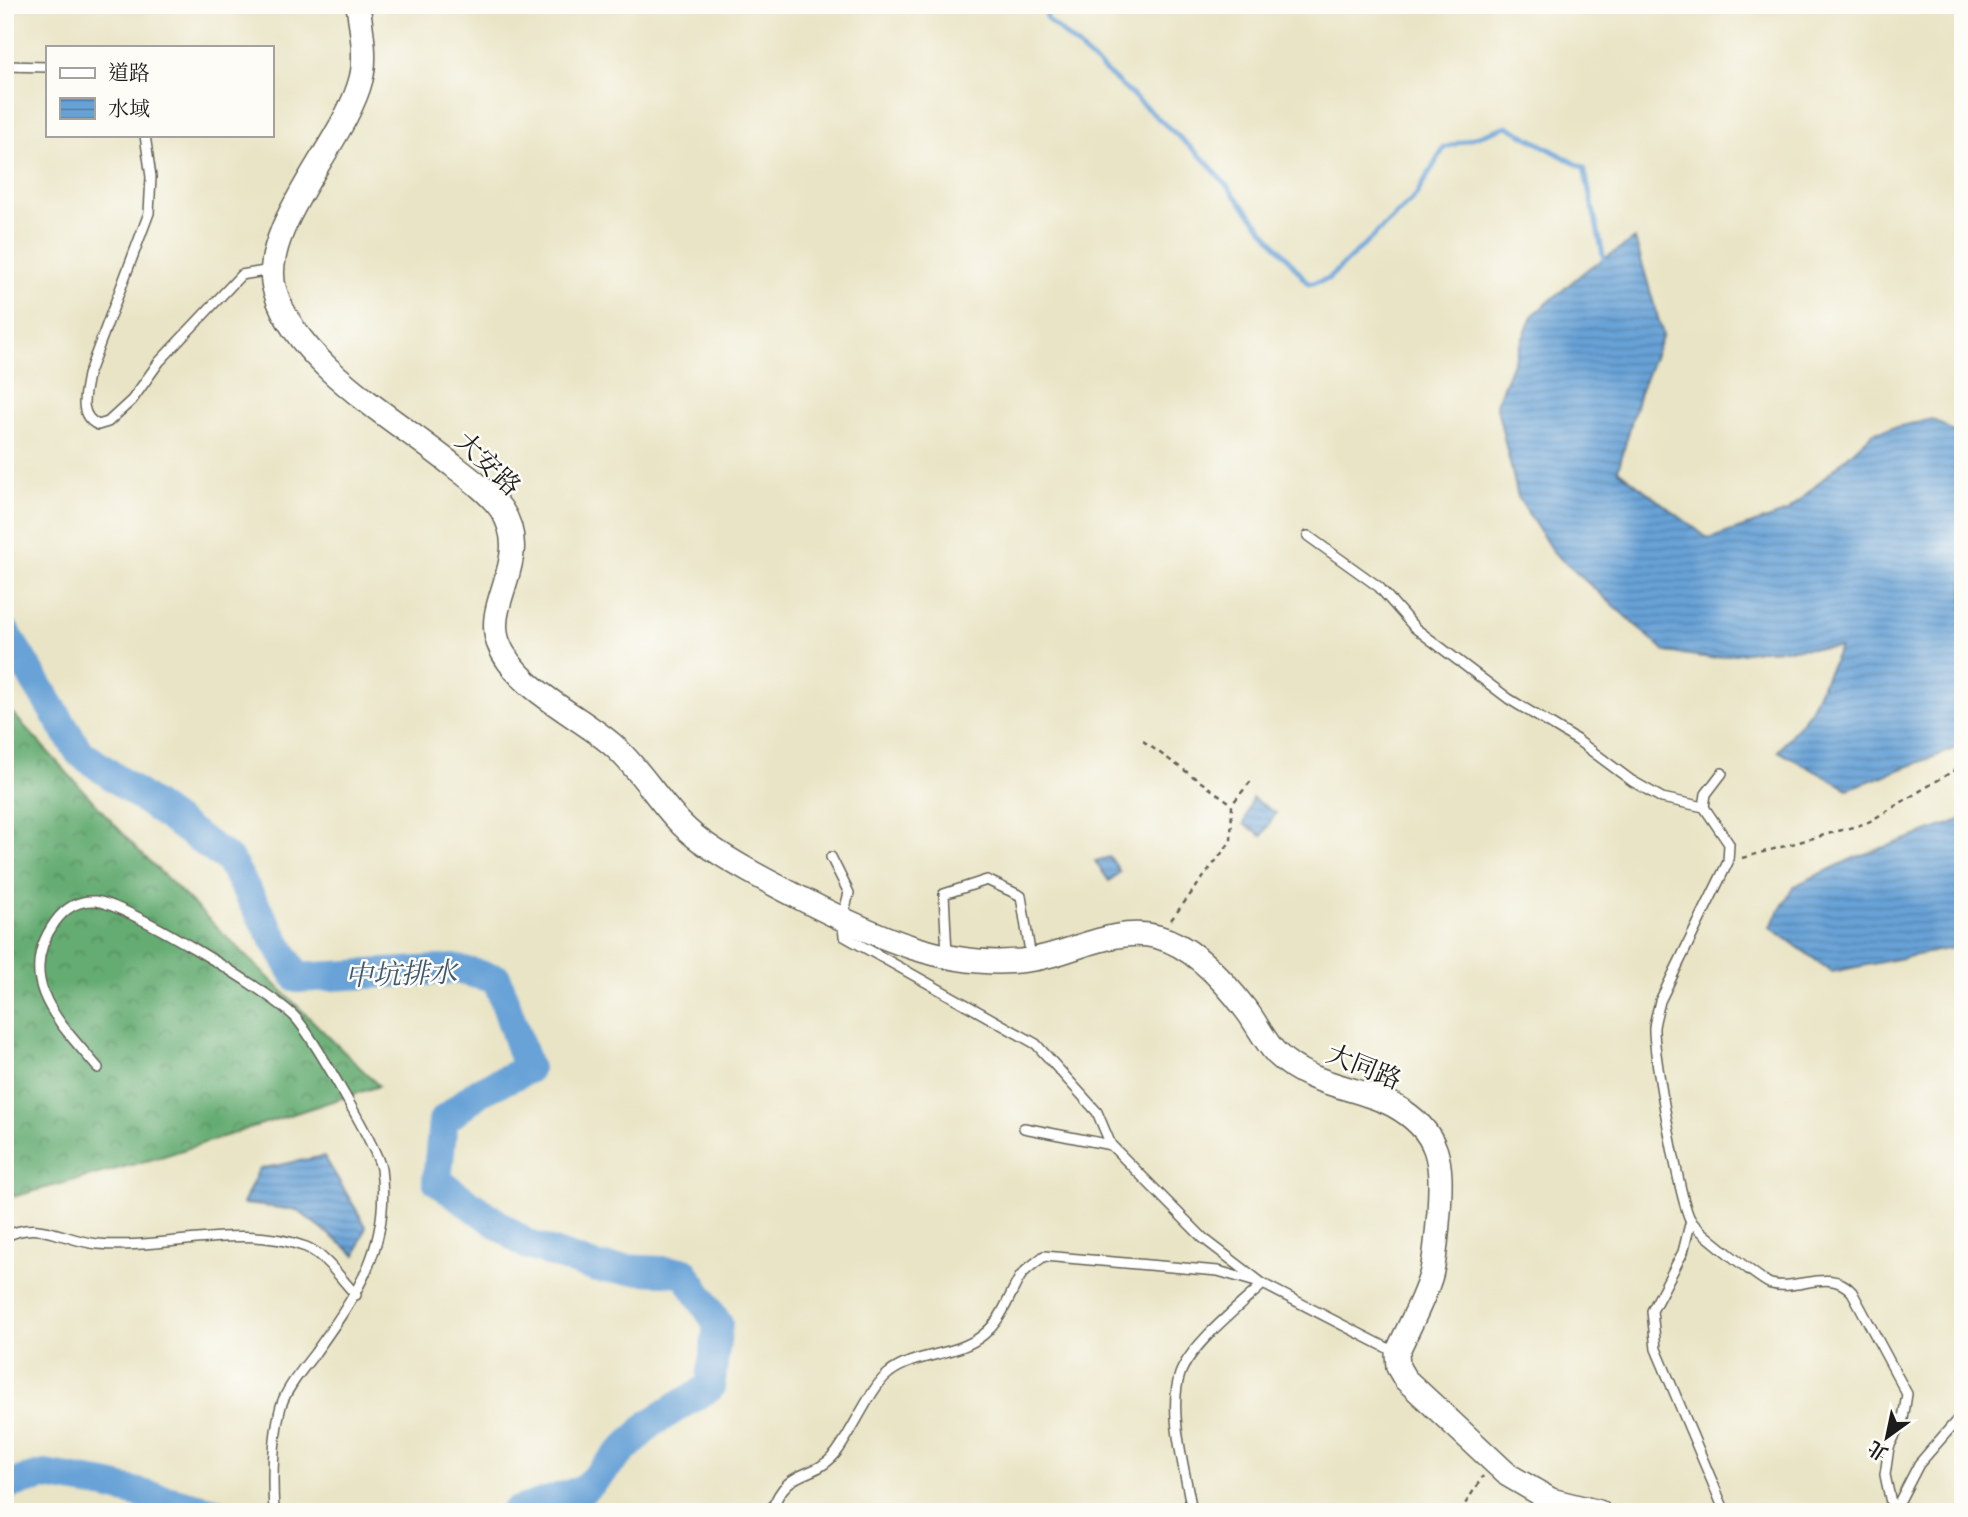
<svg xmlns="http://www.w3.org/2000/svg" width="1968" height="1517" viewBox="0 0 1968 1517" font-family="'IM FELL French Canon','Noto Serif TC',serif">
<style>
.forest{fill:url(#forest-crowns);stroke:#406447;stroke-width:2}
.water{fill:url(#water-rules);stroke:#425f7a;stroke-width:2}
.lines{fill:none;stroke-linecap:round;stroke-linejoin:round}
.stream{stroke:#67a2d7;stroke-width:5}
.river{stroke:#67a2d7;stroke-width:30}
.service-casing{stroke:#646257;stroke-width:12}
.tertiary-casing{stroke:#646257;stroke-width:26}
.path{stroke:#646257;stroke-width:2.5;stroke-dasharray:5 5;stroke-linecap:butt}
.service{stroke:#fff;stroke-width:9}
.tertiary{stroke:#fff;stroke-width:23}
.labels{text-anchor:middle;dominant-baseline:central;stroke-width:5;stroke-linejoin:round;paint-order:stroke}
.street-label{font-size:26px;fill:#1c1c1c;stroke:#fdfcf7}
.water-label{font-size:28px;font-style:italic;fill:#3e5870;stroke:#fdfcf7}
</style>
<defs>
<pattern id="forest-crowns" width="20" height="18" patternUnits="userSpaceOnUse" patternTransform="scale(1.75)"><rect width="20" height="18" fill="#65ac72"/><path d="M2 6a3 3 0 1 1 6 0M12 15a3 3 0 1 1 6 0" fill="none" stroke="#528b5d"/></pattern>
<pattern id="water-rules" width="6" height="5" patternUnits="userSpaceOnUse" patternTransform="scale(1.75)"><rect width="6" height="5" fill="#67a2d7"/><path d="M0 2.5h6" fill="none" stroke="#5483ae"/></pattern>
</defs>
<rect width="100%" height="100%" fill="#fdfcf7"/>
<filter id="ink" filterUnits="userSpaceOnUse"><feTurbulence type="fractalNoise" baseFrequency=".0143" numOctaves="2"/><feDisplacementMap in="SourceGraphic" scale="14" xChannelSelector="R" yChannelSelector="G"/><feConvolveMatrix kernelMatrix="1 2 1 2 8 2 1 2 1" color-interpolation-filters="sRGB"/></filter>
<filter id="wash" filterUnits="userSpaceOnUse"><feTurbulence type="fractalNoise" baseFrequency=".00686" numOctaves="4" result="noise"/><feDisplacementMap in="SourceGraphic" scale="28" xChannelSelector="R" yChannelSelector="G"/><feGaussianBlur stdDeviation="1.57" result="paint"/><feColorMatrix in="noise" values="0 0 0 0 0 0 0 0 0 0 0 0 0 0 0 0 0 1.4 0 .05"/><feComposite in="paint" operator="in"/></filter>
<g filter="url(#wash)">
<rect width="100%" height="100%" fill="#e9e4c5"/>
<path class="forest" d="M5,705L137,849L379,1086L161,1157L5,1199Z"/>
<g class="water">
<path d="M1635,239L1663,335L1640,392L1618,470L1709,539L1787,512L1874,432L1932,419L1963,437V746L1848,789L1778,751L1808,714L1840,647L1759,650L1711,658L1666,652L1553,552L1518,497L1496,404L1532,316L1585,271Z"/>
<path d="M1252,798L1276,813L1262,836L1244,824Z"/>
<path d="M1963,819V946L1832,972L1770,927L1794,886L1854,858Z"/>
<path d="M1110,857L1120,872L1109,881L1095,861Z"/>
<path d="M324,1156L366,1226L356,1255L297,1210L243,1204L259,1169Z"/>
</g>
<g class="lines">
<path class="stream" d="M1043,5L1048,20L1206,161L1309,284L1328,279L1415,197L1444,148L1507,126L1584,168L1604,259"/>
<g class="river">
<path d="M5,632L79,752L229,860L297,978L456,969L497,979L528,1069L479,1092L443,1121L437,1181L526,1244L597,1268L684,1272L718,1324L710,1387L651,1423L583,1490L515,1512"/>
<path d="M5,1485L45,1475L106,1485L215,1512"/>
</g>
</g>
</g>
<g filter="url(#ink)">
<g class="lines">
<g class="service-casing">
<g id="service">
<path d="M5,66L47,67"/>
<path d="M145,135L151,177L149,213L88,375C85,393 77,415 98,425L108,422L132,400L159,362L241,275L271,270"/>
<path d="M1308,536L1379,587L1415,628L1509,699L1577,740L1632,781L1662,798L1704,807"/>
<path d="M1722,773L1706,794L1704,807L1729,844L1728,862L1660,1001C1658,1010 1655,1019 1654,1027C1653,1052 1680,1203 1691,1221C1697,1230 1763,1282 1771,1284C1799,1291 1830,1267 1852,1292L1907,1394L1903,1419L1889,1447L1885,1475L1893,1512"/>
<path d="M831,857L849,893L842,919L844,936L1036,1044L1097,1112L1111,1145L1203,1238L1263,1284L1395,1352"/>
<path d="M947,955L944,894L987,880L1021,896L1031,958"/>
<path d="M98,1068C61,1024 13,981 55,922C65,908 78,900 95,901C127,904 271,992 295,1017C311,1034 378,1149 381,1169C391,1246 357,1294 315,1353C303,1369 287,1387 281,1406C272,1440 272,1477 274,1512"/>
<path d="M1024,1128L1111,1145"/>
<path d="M1691,1220L1683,1252L1652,1311L1656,1349L1725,1512"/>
<path d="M5,1237C39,1218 63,1241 98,1244C166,1250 239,1222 306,1247C325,1255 342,1280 356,1295"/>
<path d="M771,1512C788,1464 812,1482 836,1453C852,1433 871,1386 889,1373C916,1352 956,1357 983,1335C1003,1319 1007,1299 1020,1277C1025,1269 1037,1262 1044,1256L1218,1271L1263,1284C1239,1307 1191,1344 1180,1374C1167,1412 1186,1472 1192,1512"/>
<path d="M1894,1512L1919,1464L1958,1419L1963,1418"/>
<path d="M1955,1512L1963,1508"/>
</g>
</g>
<g class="tertiary-casing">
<path id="tertiary" d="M358,5C361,28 367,57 361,79C346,141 256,231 275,291C297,363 389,415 446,460C464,474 488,491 501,509C534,558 484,600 498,642C515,689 580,715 615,747C647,776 665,815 701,841C732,863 767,881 802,899C872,935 952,973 1034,959C1074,952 1116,926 1158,937C1193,946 1226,983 1247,1011C1257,1024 1265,1042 1277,1054C1310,1086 1355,1086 1393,1105C1442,1132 1442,1163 1439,1212C1437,1233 1436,1255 1431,1275C1423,1302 1408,1328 1397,1353L1398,1367L1405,1379L1508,1475L1551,1500L1599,1512"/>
</g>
<g class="path">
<path d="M1143,741L1232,804"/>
<path d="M1742,858L1867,823L1963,765"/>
<path d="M1171,920L1231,841L1232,804L1251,781"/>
<path d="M1460,1512L1483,1476"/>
</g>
<use href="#service" class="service"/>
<use href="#tertiary" class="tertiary"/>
</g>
</g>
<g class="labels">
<g class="street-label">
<text transform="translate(488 464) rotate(44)">大安路</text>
<text transform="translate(1364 1067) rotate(22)">大同路</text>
</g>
<g class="water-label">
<text transform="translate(401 974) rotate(-2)">中坑排水</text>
</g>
</g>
<rect width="1968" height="1517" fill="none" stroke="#fdfcf7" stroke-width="28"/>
<rect x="46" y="46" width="228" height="91" fill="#fdfcf7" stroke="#a3a29f" stroke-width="2"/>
<rect x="60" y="68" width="35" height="10" fill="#ffffff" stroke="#a3a29f" stroke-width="2"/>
<text x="108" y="80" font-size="21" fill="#1c1c1c">道路</text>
<rect x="60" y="98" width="35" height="21" fill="url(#water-rules)" stroke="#a3a29f" stroke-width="2"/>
<text x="108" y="116" font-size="21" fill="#1c1c1c">水域</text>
<g transform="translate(1887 1437) rotate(213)" stroke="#fdfcf7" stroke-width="5" paint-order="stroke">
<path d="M0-5L12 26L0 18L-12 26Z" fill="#1c1c1c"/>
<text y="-10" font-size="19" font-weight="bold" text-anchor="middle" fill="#1c1c1c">北</text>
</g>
</svg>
